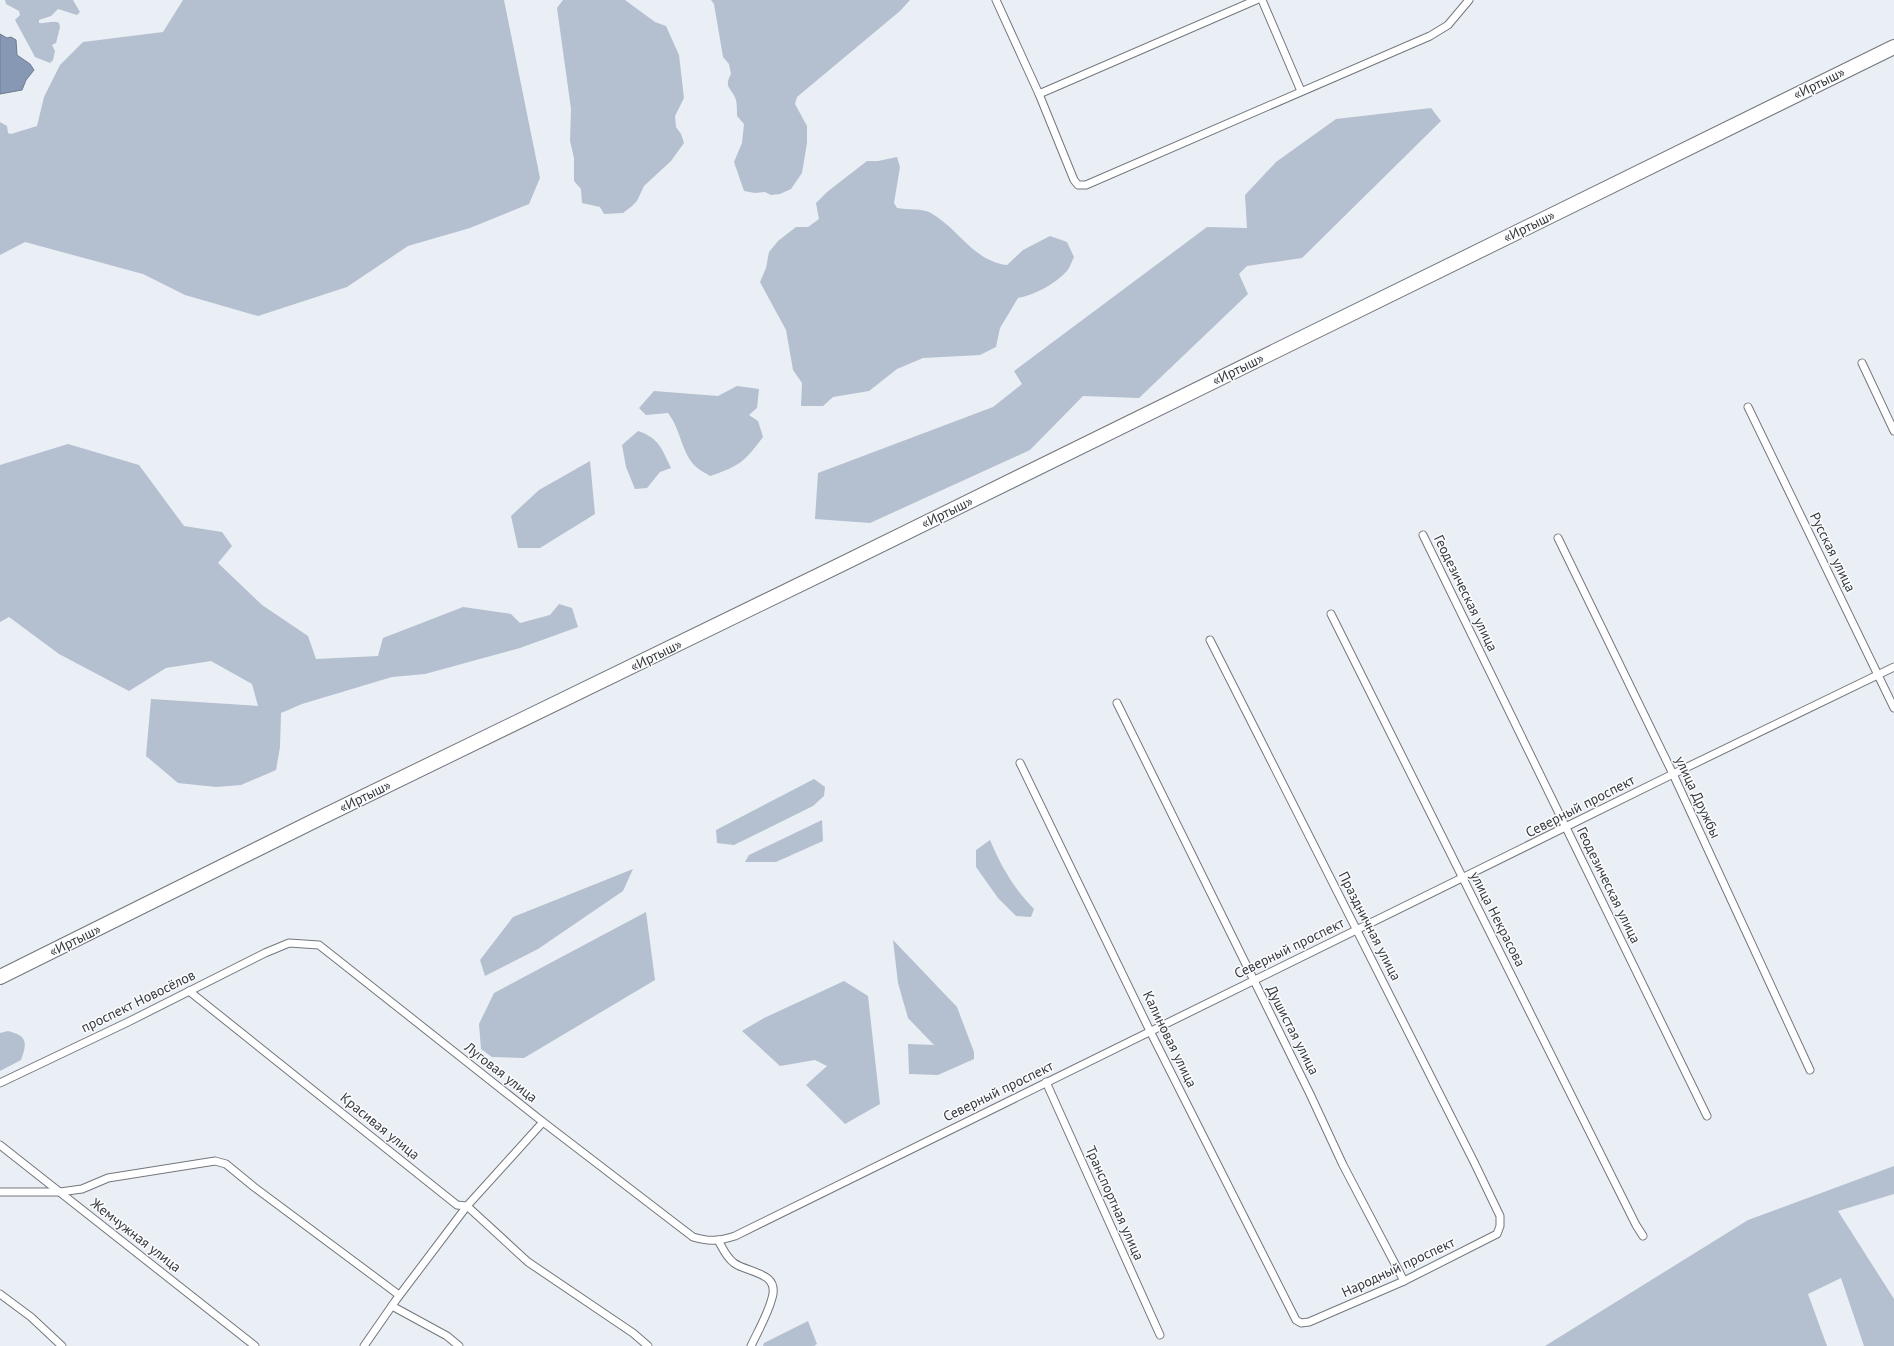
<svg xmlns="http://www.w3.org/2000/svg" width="1894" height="1346" viewBox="0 0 1894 1346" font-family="'PT Sans',sans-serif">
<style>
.green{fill:#b4bfd0}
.water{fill:#8698b3;stroke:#6e7b8f}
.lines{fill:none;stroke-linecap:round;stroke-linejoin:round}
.street-casing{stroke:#73777d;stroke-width:9}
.highway-casing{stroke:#73777d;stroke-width:16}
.street{stroke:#fff;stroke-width:7}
.highway{stroke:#fff;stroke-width:14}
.labels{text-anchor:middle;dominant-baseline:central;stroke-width:3;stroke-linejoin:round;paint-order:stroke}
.street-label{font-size:14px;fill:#36383b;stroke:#fafcfe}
</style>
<rect width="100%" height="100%" fill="#eaeff5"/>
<g class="green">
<path d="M5,0H73L80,12L77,15L58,9L51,16L39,20V23C46,24 52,20 59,23L60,27L56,43L52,45L55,51L53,60L50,63L35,57L15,20L20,15L19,11L6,4Z"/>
<path d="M183,0H504L540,178L529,204L470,228L408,246L347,287L258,316L185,295L143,274L25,242L0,255V122L7,126L8,133L11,134L37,126L44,97L60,65L83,42L163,32Z"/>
<path d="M563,0H625L655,22L666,26L679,55L684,98L675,116L676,127L681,134L684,143L671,161L644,186L637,201L632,206L623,213L604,214L600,207L582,203L581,189L574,181V158L570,141L571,109L557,8Z"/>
<path d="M711,0H910L900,11L797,97L795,104L807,126V143L802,173L791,189L780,194L771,195L765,192L755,193L744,191L734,162L742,143L744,124L737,116C737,111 737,105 736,100C732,88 723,88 731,74L729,64L723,57L714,4Z"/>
<path d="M1431,108L1441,121L1302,258L1247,266L1239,274L1248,294L1139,398L1083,396L1030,450L870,523L815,519L818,473L993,407L1022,384L1014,371L1207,227L1247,228L1245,195L1276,162L1336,119Z"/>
<path d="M897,157L900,167L894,203L897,208C907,210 923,208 931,213C959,229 973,261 1007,265L1023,250L1050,236L1067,242L1074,257C1072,261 1070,267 1067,271C1055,284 1035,295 1018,298L1000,328L996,347L980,355L923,358L897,369L869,391L833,397L823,406H801L802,383L793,370L786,330L760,282L766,268L769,252L778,241L796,227H808L819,219L816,203L827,192L867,161H878Z"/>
<path d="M737,386L759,389L757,408L749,415L758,421L763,437C744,462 740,466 710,476C705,473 698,469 694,465C681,450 680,428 668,413L646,415L639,408L654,391L718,396Z"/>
<path d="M638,431C659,438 662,449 671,468L660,472L647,488L635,489L626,467L622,445Z"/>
<path d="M68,444L139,465L184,526L222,532L232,546L218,563L262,605L308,636L316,659L378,656L383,638L463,607L511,614L520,623L550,615L559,604L572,608L578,627L520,648L425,674L392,677L302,704L281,713L280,747L276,770L241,785L216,787L178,783L146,756L151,699L258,706L252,684L211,661L166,668L129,691L59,654L9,617L0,622V465Z"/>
<path d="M590,461L595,514L540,548H518L511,516L539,490Z"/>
<path d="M814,779L825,787L824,796L813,806L734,845L717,843L716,830Z"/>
<path d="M822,820L823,841L776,862H745L749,855Z"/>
<path d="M990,840C1001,866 1014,889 1034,909L1031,917L1016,916L998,898L976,867V850Z"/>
<path d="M633,869L623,891L538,949L485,976L480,960L513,917Z"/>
<path d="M646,912L655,980L524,1058L492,1057L481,1049L479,1024L494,993Z"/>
<path d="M893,940L957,1007L974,1052V1059L938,1075L909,1074L908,1044L934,1045L908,1018L898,983Z"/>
<path d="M844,981L868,996L880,1104L845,1124L806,1085L827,1066L815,1060L780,1066L742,1031L764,1018Z"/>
<path d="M8,1031C28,1036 27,1043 21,1060L0,1071V1033Z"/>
<path d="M1894,1166V1194L1838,1211L1894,1299V1346H1864L1841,1278L1808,1294L1827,1346H1545L1748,1220Z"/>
<path d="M808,1321L817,1344L814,1346H763L764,1343Z"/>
</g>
<path class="water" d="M0,34L7,38L11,37L16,40L17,55L30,64L34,70L26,80L22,90L0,94Z"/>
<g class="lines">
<g class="street-casing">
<g id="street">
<path d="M996,0L1039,94L1074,180L1078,185H1086L1430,36L1448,25L1469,0"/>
<path d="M1262,0L1301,91"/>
<path d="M1039,94L1256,0"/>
<path d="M1862,363L1894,431"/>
<path d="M1748,407L1894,708"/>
<path d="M1423,535L1707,1116"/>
<path d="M1558,538L1673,774L1810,1070"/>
<path d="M1331,614L1636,1225L1643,1236"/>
<path d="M1117,703L1310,1094L1343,1165L1404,1281"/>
<path d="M1020,763L1150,1031L1296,1320L1301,1323L1309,1322L1404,1281L1497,1234L1500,1226V1216L1474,1162L1210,640"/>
<path d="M189,991L457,1205L467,1206L543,1122"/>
<path d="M1046,1082L1160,1335"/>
<path d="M0,1083L128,1022L265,953L289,943L319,945L543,1122L693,1237C709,1242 719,1241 735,1236L1673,774L1894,667"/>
<path d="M0,1145L255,1346"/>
<path d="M0,1192H60L82,1189L108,1178L215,1161L226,1164L254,1187L399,1295"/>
<path d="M718,1240C723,1249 726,1257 734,1263C748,1273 780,1272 772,1298C768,1314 758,1331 751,1346"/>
<path d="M0,1294L31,1317L62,1346"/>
<path d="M392,1306L447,1336L459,1346"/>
<path d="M364,1346L396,1300L467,1206L528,1262L633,1333L648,1346"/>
</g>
</g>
<g class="highway-casing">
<path id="highway" d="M0,977L320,818L840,565L1894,47"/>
</g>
<use href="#street" class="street"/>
<use href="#highway" class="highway"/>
</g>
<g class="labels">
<g class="street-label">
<text transform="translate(1819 83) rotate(-26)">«Иртыш»</text>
<text transform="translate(1529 226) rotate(-26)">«Иртыш»</text>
<text transform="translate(1238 369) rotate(-26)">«Иртыш»</text>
<text transform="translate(947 512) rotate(-26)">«Иртыш»</text>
<text transform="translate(1833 552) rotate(64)">Русская улица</text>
<text transform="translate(1466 593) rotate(64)">Геодезическая улица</text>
<text transform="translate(656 655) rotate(-26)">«Иртыш»</text>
<text transform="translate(365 796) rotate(-26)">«Иртыш»</text>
<text transform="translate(1698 797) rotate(65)">улица Дружбы</text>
<text transform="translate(1580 806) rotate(-27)">Северный проспект</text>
<text transform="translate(1609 885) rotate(64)">Геодезическая улица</text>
<text transform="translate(1498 919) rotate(63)">улица Некрасова</text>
<text transform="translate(1370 926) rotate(63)">Праздничная улица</text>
<text transform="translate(75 940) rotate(-26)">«Иртыш»</text>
<text transform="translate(1289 948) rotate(-26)">Северный проспект</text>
<text transform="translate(138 1001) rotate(-26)">проспект Новосёлов</text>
<text transform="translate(1293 1030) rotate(63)">Душистая улица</text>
<text transform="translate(1170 1039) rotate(64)">Калиновая улица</text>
<text transform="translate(501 1072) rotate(38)">Луговая улица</text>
<text transform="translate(998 1091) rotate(-26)">Северный проспект</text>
<text transform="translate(380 1126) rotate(39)">Красивая улица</text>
<text transform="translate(1115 1203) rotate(66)">Транспортная улица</text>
<text transform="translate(136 1235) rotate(38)">Жемчужная улица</text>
<text transform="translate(1398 1267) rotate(-25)">Народный проспект</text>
</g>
</g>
</svg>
